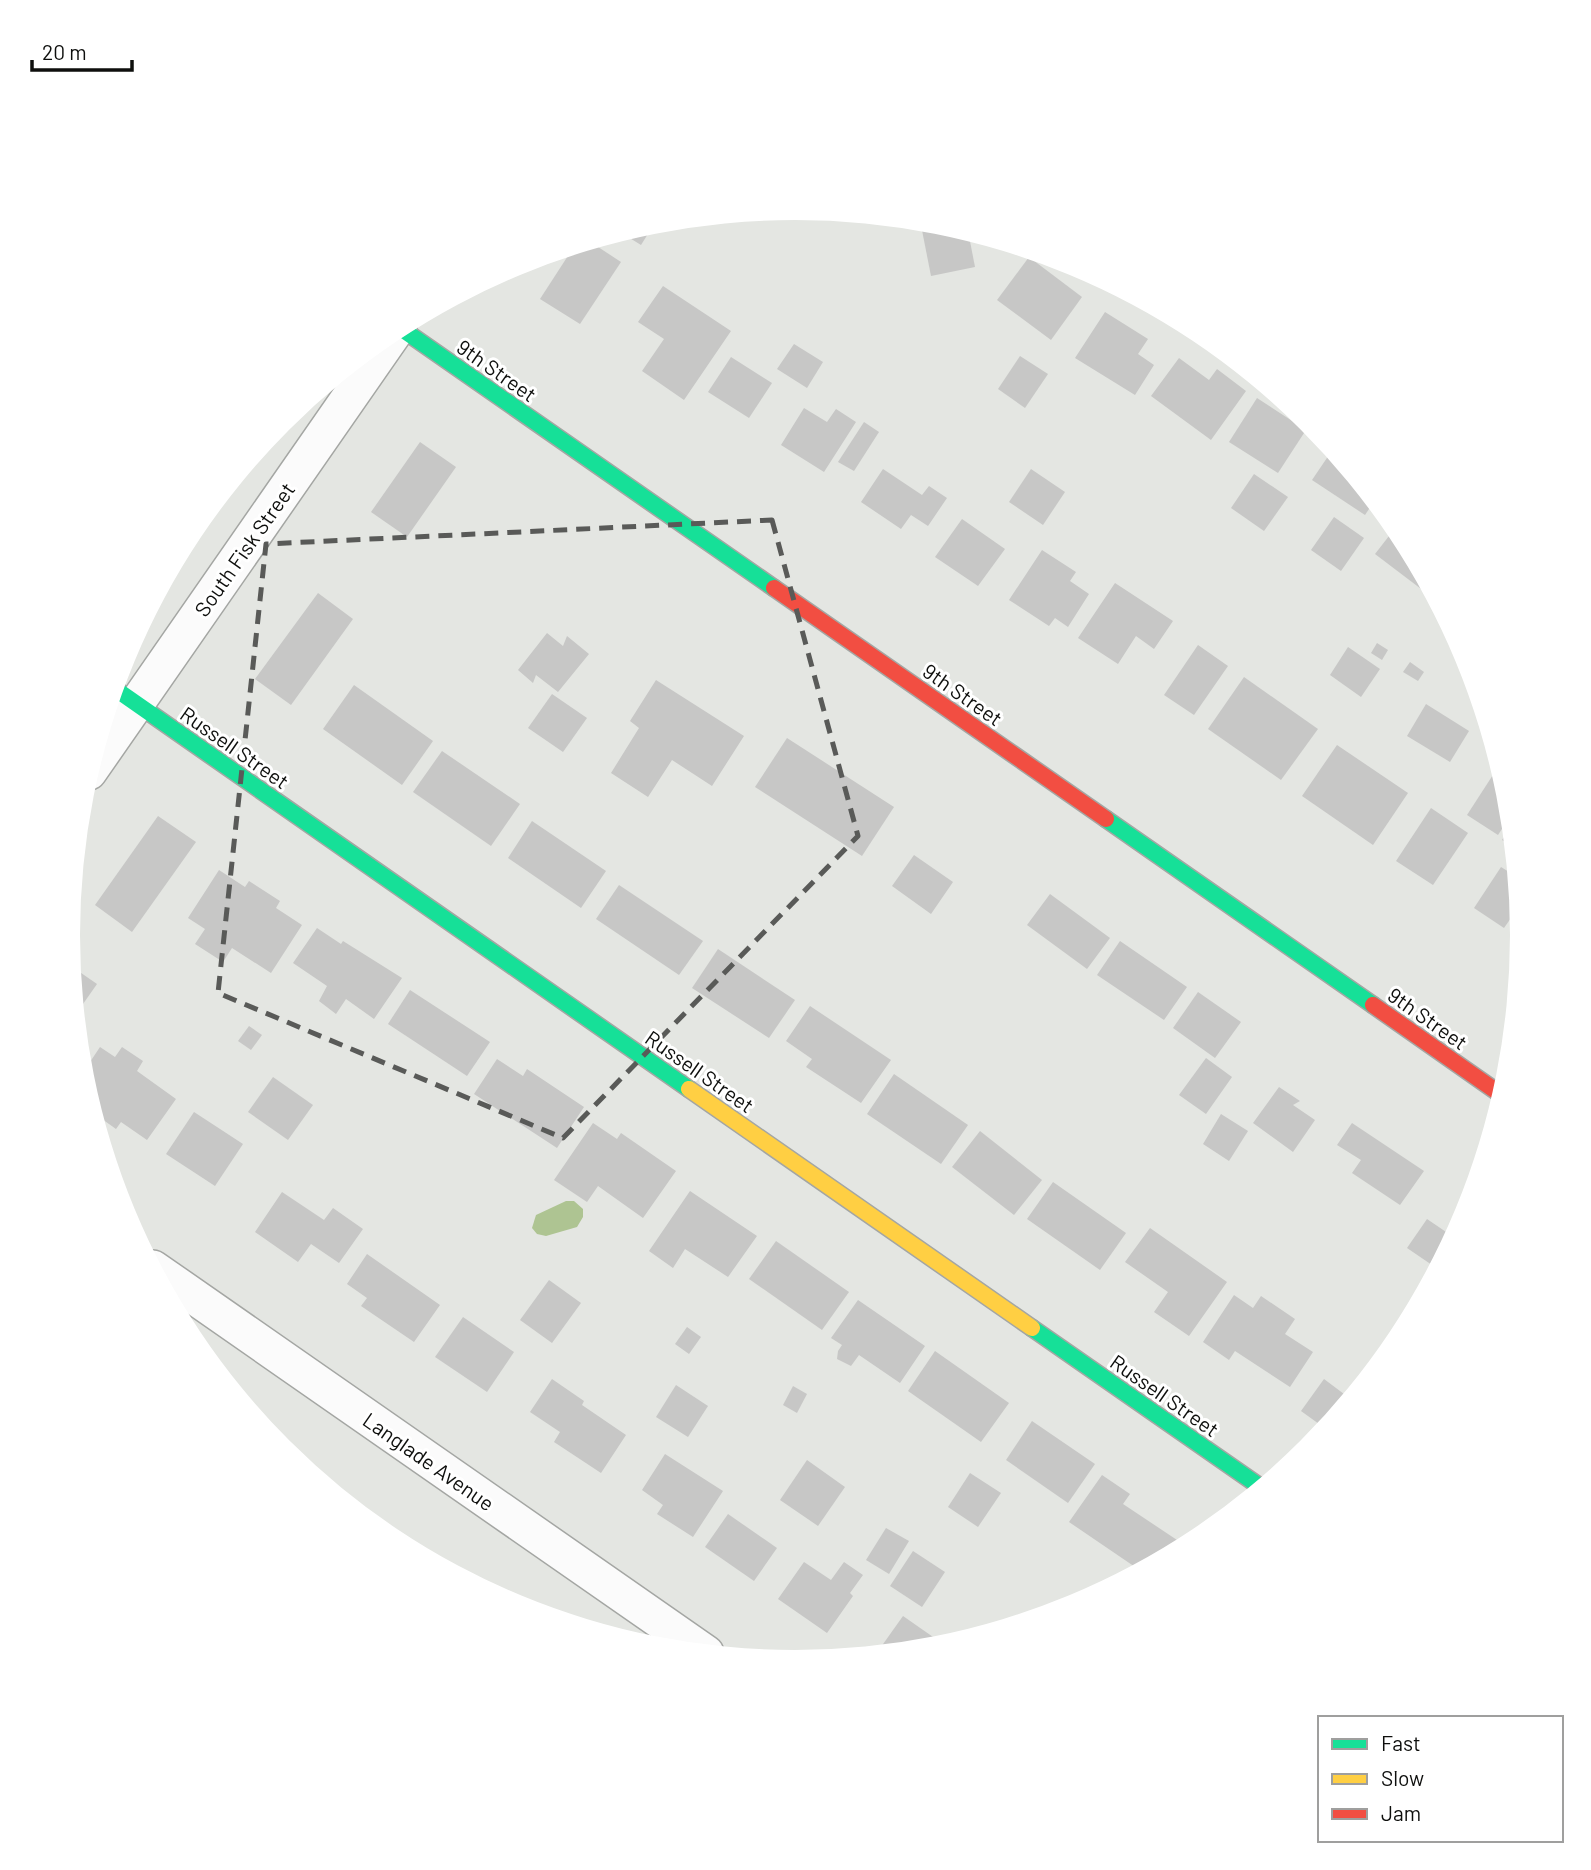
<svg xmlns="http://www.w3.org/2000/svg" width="1591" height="1870" viewBox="0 0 1591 1870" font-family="Barlow,sans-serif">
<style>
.water{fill:#aec492}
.building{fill:#c7c7c6}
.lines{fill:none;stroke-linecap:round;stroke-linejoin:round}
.street-casing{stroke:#a4a6a3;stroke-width:38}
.fast-casing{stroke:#a4a6a3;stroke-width:19}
.slow-casing{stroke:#a4a6a3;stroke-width:19}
.jam-casing{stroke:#a4a6a3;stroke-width:19}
.street{stroke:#fbfbfb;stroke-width:35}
.fast{stroke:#16e098;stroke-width:16}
.slow{stroke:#ffcf43;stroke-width:16}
.jam{stroke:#f24e42;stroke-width:16}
.marked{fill:none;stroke:#595a58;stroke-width:5;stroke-dasharray:14 9;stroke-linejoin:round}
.labels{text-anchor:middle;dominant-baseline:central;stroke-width:6;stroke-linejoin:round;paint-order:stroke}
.street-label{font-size:21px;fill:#0e0f0d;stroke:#fff}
</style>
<rect width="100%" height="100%" fill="#e4e6e2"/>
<path class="water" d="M566,1201H574L583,1209V1217L577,1227L546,1236L537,1234L532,1228L536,1215Z"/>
<g class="building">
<path d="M920,220L938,222L968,231L975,267L931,276Z"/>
<path d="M656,221L641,245L620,232L654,222Z"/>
<path d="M589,241L621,262L580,324L540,299L575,245Z"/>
<path d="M1029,257L1082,297L1051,340L997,300Z"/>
<path d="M663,286L731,331L684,400L642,371L664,339L638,322Z"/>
<path d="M1105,312L1148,339L1138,354L1154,365L1135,395L1075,358Z"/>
<path d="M794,344L823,362L807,388L777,369Z"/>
<path d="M1020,356L1048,374L1025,408L998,389Z"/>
<path d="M731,357L772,383L749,418L708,392Z"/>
<path d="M1179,358L1209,380L1217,369L1246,391L1211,440L1151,396Z"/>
<path d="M1257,398L1306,430L1278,473L1229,442Z"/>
<path d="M804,408L827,422L836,409L856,422L824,472L781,445Z"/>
<path d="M864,422L879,432L854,471L838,462Z"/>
<path d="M420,442L456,467L407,537L371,512Z"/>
<path d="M1333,449L1375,500L1365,515L1312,480Z"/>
<path d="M883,469L922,495L929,486L947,498L928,526L911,515L901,529L861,502Z"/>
<path d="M1031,469L1065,492L1043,525L1009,502Z"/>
<path d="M1254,474L1288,497L1264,531L1231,508Z"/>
<path d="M1334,517L1364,538L1341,571L1311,550Z"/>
<path d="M962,519L1005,549L978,586L935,557Z"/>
<path d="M1396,527L1435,596L1433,598L1375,554Z"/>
<path d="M1042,550L1076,572L1070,581L1089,594L1068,627L1055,618L1049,626L1009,600Z"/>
<path d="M1115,583L1173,621L1154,649L1136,636L1118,664L1078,638Z"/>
<path d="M318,593L353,619L291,705L255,679Z"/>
<path d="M547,633L563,646L567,636L589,654L558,692L536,675L533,683L518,670Z"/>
<path d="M1377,643L1388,650L1382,660L1371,653Z"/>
<path d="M1198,645L1228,666L1194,715L1164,695Z"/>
<path d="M1348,647L1380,669L1361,697L1330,675Z"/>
<path d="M1410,662L1424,672L1418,681L1403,672Z"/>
<path d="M1244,677L1318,729L1281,780L1208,729Z"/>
<path d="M656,680L744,736L712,786L672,760L648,797L611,773L639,728L630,721Z"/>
<path d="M354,685L433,741L402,785L323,729Z"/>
<path d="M552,694L587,718L563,752L528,728Z"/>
<path d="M1426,704L1469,731L1450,762L1407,736Z"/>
<path d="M787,738L894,807L862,856L755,787Z"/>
<path d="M1337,745L1408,793L1373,845L1302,796Z"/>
<path d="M442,751L520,804L491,846L413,792Z"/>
<path d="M1500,764L1509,794L1511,815L1498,835L1467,815Z"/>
<path d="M1431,808L1468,833L1433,885L1396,861Z"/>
<path d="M158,816L196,842L132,932L95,905Z"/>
<path d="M532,821L606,871L581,908L508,858Z"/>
<path d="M1512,824L1513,832L1514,848L1502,840Z"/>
<path d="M914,855L953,882L931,914L892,886Z"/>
<path d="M1501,867L1517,877L1520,905L1504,928L1474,908Z"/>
<path d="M219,870L245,887L249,881L280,901L276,908L302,925L271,973L232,948L223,962L195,944L205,929L188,918Z"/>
<path d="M619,885L703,941L679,975L596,919Z"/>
<path d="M1050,894L1110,938L1087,969L1027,925Z"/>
<path d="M317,928L341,944L343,941L402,978L374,1019L346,999L336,1014L319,1001L327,986L293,963Z"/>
<path d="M1120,941L1187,987L1164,1020L1097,975Z"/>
<path d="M718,949L795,1000L769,1038L692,988Z"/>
<path d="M71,966L97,984L76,1014Z"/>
<path d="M410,990L490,1042L467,1076L388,1024Z"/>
<path d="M1198,992L1241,1022L1215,1058L1173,1028Z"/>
<path d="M810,1006L891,1060L861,1103L806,1067L812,1059L786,1041Z"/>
<path d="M249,1026L262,1035L251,1050L238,1041Z"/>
<path d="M100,1047L115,1057L122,1047L143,1061L137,1071L176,1099L147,1140L121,1122L116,1129L95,1114L100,1108L90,1101L82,1074Z"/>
<path d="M1206,1058L1232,1077L1206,1114L1179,1095Z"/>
<path d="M497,1059L523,1076L527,1069L584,1107L557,1148L474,1094Z"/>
<path d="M894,1074L968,1125L941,1164L867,1114Z"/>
<path d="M273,1077L313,1105L288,1140L248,1112Z"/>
<path d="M1279,1087L1300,1101L1293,1105L1315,1120L1293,1152L1253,1123Z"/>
<path d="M194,1112L243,1144L215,1186L166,1154Z"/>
<path d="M1221,1114L1248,1131L1229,1161L1203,1144Z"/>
<path d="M593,1123L617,1139L621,1133L676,1171L643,1218L598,1186L587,1202L554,1180Z"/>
<path d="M1352,1123L1424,1171L1400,1205L1352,1173L1361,1160L1337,1145Z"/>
<path d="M980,1131L1042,1180L1014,1215L952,1167Z"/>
<path d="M1053,1182L1126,1233L1100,1270L1027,1219Z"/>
<path d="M690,1191L757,1236L728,1277L685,1249L673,1268L649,1251Z"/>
<path d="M282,1192L324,1220L333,1208L363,1229L339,1263L311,1244L298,1262L255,1232Z"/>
<path d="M1427,1219L1452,1236L1432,1265L1407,1248Z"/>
<path d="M1150,1228L1227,1282L1189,1336L1154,1312L1168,1292L1125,1262Z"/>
<path d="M776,1241L849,1292L822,1330L749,1279Z"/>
<path d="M367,1254L440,1305L414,1342L361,1306L367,1298L347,1284Z"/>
<path d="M549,1280L581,1303L552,1343L520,1320Z"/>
<path d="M1234,1295L1253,1308L1261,1296L1295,1319L1285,1334L1313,1352L1290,1387L1235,1351L1229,1360L1203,1342Z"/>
<path d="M858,1300L925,1346L900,1383L859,1355L851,1366L837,1359L838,1351L842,1345L831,1338Z"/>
<path d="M463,1317L514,1352L487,1392L435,1357Z"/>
<path d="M687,1327L701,1337L689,1354L675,1344Z"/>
<path d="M935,1351L1009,1403L981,1442L908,1391Z"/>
<path d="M552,1379L584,1401L582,1405L626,1435L601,1473L554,1442L560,1432L530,1412Z"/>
<path d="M1324,1379L1348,1397L1353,1391L1356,1393L1326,1429L1301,1411Z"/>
<path d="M676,1385L708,1406L688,1437L656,1417Z"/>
<path d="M793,1386L807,1394L797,1413L783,1405Z"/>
<path d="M1032,1421L1095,1464L1068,1503L1006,1460Z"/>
<path d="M665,1454L723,1491L693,1537L657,1514L663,1505L642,1490Z"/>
<path d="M807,1460L845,1487L818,1526L780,1500Z"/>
<path d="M970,1473L1001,1493L978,1527L948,1507Z"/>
<path d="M1102,1475L1130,1494L1123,1504L1177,1540L1164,1559L1141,1571L1069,1522Z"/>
<path d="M728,1514L777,1548L754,1581L705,1547Z"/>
<path d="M886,1528L909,1541L889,1574L866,1560Z"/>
<path d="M399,1536L444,1565L443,1567L395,1541Z"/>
<path d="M913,1551L945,1572L922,1607L890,1586Z"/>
<path d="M804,1562L831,1580L844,1562L863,1575L850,1593L853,1596L827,1633L778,1599Z"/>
<path d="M903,1616L946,1646L937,1648L876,1654Z"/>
</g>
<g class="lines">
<g class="street-casing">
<g id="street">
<path d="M89,772L399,326"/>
<path d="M153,1268L706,1653"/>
</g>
</g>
<g class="fast-casing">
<g id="fast">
<path d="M399,327L774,588"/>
<path d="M114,688L689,1089"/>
<path d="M1106,819L1373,1005"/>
<path d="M1032,1328L1262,1488"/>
</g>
</g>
<g class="slow-casing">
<path id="slow" d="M689,1089L1032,1328"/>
</g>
<g class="jam-casing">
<g id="jam">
<path d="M774,588L1106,819"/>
<path d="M1373,1005L1503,1096"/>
</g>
</g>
<use href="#street" class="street"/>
<use href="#fast" class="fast"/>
<use href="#slow" class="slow"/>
<use href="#jam" class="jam"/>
</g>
<path class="marked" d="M772,520L858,836L563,1138L218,993L266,544Z"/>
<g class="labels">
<g class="street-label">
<text transform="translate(497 370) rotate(35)">9th Street</text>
<text transform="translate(244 549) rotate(-55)">South Fisk Street</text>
<text transform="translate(963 694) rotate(35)">9th Street</text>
<text transform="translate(235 747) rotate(35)">Russell Street</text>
<text transform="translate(1428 1018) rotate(35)">9th Street</text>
<text transform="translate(700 1071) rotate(35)">Russell Street</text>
<text transform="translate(1165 1395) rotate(35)">Russell Street</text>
<text transform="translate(429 1461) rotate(35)">Langlade Avenue</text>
</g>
</g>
<path d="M0 0H1591V1870H0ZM80 935a715 715 0 1 1 1430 0a715 715 0 1 1-1430 0Z" fill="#fff" fill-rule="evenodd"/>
<rect x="1318" y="1716" width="245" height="126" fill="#ffffff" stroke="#9f9f9e" stroke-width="2"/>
<rect x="1332" y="1739" width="35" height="10" fill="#16e098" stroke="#9f9f9e" stroke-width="2"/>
<text x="1381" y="1751" font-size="21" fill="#0e0f0d">Fast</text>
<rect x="1332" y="1774" width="35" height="10" fill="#ffcf43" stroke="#9f9f9e" stroke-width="2"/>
<text x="1381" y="1786" font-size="21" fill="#0e0f0d">Slow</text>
<rect x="1332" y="1809" width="35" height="10" fill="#f24e42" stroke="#9f9f9e" stroke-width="2"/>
<text x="1381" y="1821" font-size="21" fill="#0e0f0d">Jam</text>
<path d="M32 60v10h100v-10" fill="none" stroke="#0e0f0d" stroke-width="3.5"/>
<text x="42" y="60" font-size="21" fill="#0e0f0d" stroke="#ffffff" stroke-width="5" paint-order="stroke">20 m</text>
</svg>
